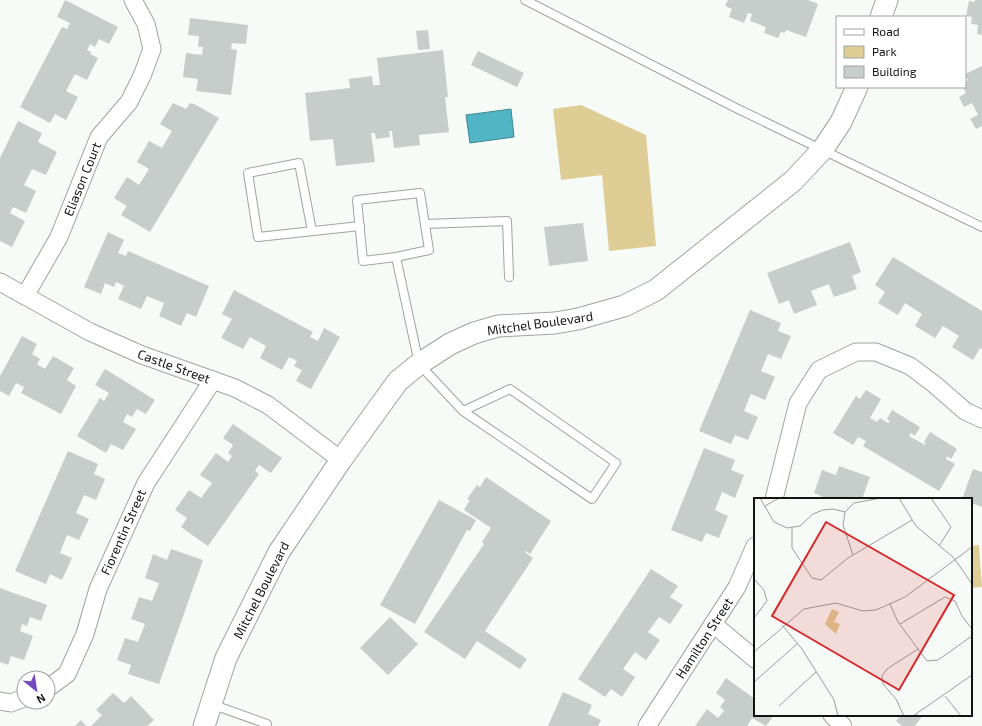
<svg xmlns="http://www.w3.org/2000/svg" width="982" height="726" viewBox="0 0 982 726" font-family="'Exo 2',sans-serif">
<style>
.green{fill:#dece95}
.water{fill:#51b5c6;stroke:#3e8590}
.building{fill:#c6cdcb}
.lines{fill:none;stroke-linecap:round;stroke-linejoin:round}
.service-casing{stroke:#9fa4a0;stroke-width:10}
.minor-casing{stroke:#9fa4a0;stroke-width:19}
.tertiary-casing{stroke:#9fa4a0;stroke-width:23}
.service{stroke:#fff;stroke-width:8}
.minor{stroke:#fff;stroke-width:17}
.tertiary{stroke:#fff;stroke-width:21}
.labels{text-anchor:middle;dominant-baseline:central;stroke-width:3.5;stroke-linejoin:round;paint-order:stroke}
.street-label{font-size:13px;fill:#121413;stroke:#fff}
.inset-road{fill:none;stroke:#9b9f9c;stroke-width:1}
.view{fill:#d62828;fill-opacity:0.15;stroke:#d62828;stroke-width:2}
.inset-edge{fill:none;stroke:#121413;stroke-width:2}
</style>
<rect width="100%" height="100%" fill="#f7fbf8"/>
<g class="green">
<path d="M581,105L646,135L656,246L609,251L602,175L561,180L553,109Z"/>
<path d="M979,545L982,587L971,588V546Z"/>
</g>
<path class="water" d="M511,109L514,137L470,143L466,115Z"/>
<g class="building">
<path d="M65,0L118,27L109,44L99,39L95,47L90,44L87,50L91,52L90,54L98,58L87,80L75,74L66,91L78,97L66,120L55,114L50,123L20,107L62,27L67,29L70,23L57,17Z"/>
<path d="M728,0H808L818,4L806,37L786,30L785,33L781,32L778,38L764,33L766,27L750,21L752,14L748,13L744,23L729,17L732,9L725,6Z"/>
<path d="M975,0H982V35L977,34L978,25L971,24L972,17L966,16L969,1L975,2Z"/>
<path d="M190,18L248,25L246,44L232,43L231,49L237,50L231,95L196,91L198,79L183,77L186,53L202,55L203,47H198L199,36L188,35Z"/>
<path d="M428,30L430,49L418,50L416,31Z"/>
<path d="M443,50L448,97H445L449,132L419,135L420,145L394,148L392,131H389L390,137L376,139L375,133H371L375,162L336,166L333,139L310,141L305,93L350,88L349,79L372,76L373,85H380L377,58Z"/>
<path d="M478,51L524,73L517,87L471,65Z"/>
<path d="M982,66V126L976,129L970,119L978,115L972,103L964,107L959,97L966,93L963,87H965V82L968,80L965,74Z"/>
<path d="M173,103L186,109L190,103L194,104L219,118L150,232L121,215L127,206L114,198L127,177L139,185L149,169L137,162L149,141L162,148L172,131L160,124Z"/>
<path d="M18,121L42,133L38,142L57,152L46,175L32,169L24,185L36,191L26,213L13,207L10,213L25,221L12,247L0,241V158Z"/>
<path d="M583,223L588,261L549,266L544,227Z"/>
<path d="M108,232L124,240L118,253L126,256L128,251L209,286L196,317L187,313L181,326L159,316L164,303L147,296L141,309L118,299L124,286L116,282L114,287L105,283L101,294L84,287Z"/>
<path d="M850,242L861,272L852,276L857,289L834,297L829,284L811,291L817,305L794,314L789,300L779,304L767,273Z"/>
<path d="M893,257L982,311V349L980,348L973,360L952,347L959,336L943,326L935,338L915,326L922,314L905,303L898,315L878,303L885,292L875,285Z"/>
<path d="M234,290L313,332L310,337L318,341L324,328L340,337L311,389L296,381L302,370L294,366L297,361L289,357L282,370L260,358L266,346L250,337L243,349L221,338L232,319L222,314Z"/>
<path d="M750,310L781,323L778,331L791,336L781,359L768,354L761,371L775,377L765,400L751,394L744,411L758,417L748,440L735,435L731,444L699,431Z"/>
<path d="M22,336L37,344L32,354L40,359L37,364L45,369L53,356L74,368L67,380L76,386L61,414L21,393L24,387L16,383L9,396L0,391V376Z"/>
<path d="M105,369L155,400L146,414L137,409L132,417L127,414L123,422L136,429L123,450L111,444L106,453L77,436L100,398L104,401L109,393L95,385Z"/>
<path d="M866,390L881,399L870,418L877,422L880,418L888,423L890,421L887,419L892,410L920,427L915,436L911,433L909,436L925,445L926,444L924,442L930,432L957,449L951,459L947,456L946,459L955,464L939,491L863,446L866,441L858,437L853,445L833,433L856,396L860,399Z"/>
<path d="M233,424L282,458L271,473L259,465L255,471L259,474L208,546L181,527L187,518L175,510L189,490L201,498L212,483L200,475L216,453L228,462L232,456L228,453L233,445L223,438Z"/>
<path d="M704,448L735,460L731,470L744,475L735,498L722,492L715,510L728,516L719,538L706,533L702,542L671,530Z"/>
<path d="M68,451L98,464L94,474L105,479L96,500L84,495L76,513L89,519L79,540L67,535L60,553L72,558L62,580L50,574L46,584L15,571Z"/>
<path d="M839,466L870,477L862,499H827L814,493L822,470L836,475Z"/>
<path d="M973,469L982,472V507L971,503V499H962Z"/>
<path d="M486,477L551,521L530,554L526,551L525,552L533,558L485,631L527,659L520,669L477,641L465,659L424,632L484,544L482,542L491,528L464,510L470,500L467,499L477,485L480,487Z"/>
<path d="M439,500L476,520L470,531L467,530L415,624L380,605Z"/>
<path d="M171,549L203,560L159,684L128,674L131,665L117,660L125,638L138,642L145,624L131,619L139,597L152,601L159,583L145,578L153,554L167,560Z"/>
<path d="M651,569L678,586L670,597L683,605L670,624L659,617L648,632L660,640L646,660L635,652L623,669L635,677L622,697L611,689L605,697L578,679Z"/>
<path d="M0,588L47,605L41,621L30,617L27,626L22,624L20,631L33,636L24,660L11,656L8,665L0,662Z"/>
<path d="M390,617L418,644L388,675L360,648Z"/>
<path d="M726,678L755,699V715H774L766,726L752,718L747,726H695L707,709L718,718L724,711L720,707L725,700L716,693Z"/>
<path d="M563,692L592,705L588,714L601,720L598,726H548Z"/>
<path d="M113,693L124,703L131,696L154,720L147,726H91L102,715L96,710Z"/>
<path d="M901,715H923L915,726H902L896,721Z"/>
<path d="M81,720L86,726H75Z"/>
</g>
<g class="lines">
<g class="service-casing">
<g id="service">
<path d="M525,0L736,108L982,227"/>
<path d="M425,224L507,221L509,277"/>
<path d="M312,231L299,163L248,173L258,237L360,226"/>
<path d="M396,257L363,261L357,200L420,193L429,250L396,257L419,364L463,411L592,499L616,463L510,389L463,411"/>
<path d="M211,704L267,724L266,726"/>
</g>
</g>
<g class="minor-casing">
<g id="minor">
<path d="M0,282L90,332L142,355L235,388L268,405L341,460"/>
<path d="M25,296L59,237L99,137L129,102L142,76L152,49L146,24L133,0"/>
<path d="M774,499L798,403L819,370L856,352H876L910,366L934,384L965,411L982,419"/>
<path d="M713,624L755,659"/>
<path d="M48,688L67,674L85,634L98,589L146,483L213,380"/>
<path d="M0,701L11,703L24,698"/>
<path d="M832,715L843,726"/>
<path d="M647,726L737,587L755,546"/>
</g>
</g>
<g class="tertiary-casing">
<g id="tertiary">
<path d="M881,17L887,0"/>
<path d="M204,726L226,658L279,552L341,460L398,381L419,364L450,344L474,333L498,326L555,323L578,319L624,306L656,290L793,181L823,149L841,122L857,87"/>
</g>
</g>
<use href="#service" class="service"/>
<use href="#minor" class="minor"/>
<use href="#tertiary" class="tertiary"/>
</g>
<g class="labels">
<g class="street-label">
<text transform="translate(82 179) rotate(-68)">Eliason Court</text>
<text transform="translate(540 323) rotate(-8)">Mitchel Boulevard</text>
<text transform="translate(174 366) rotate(20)">Castle Street</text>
<text transform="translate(123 532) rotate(-66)">Fiorentin Street</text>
<text transform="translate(261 590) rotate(-63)">Mitchel Boulevard</text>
<text transform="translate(704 638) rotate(-57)">Hamilton Street</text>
</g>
</g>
<g transform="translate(754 498)">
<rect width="218" height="218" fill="#f7fbf8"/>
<path d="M78,111L85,114L80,124L86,126L82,136L71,126Z" fill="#dece95"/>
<path class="inset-road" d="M6,0L20,24L33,30L46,28L59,16L69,12L79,11L91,14M145,0L162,28L200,60L218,86M177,0L197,29L185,48M11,8L25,0M38,30V50L58,80L67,82L94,60L158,22M99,57L89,27L91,14L100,5L127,0M0,81L10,92L13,103L0,120M136,106L144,124L173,163L184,162L218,138M146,126L191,99L201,103L208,118L218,131M28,127L48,151L80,202L84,218M0,154L50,111L82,105L109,113L122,112L151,99L218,49M0,184L43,146M191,198L207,218M25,208L62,174M150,218L142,201L129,186L128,178L133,171L164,151M159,218L218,177"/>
<path class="view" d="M72,24L200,97L145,192L18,118Z"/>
<rect width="218" height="218" class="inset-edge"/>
</g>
<rect x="836" y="16" width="130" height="72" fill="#ffffff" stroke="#a0a1a1"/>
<rect x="844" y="29" width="20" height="6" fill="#ffffff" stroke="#a0a1a1"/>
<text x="872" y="36" font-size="12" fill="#121413">Road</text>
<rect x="844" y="46" width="20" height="12" fill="#dece95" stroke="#a0a1a1"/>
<text x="872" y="56" font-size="12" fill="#121413">Park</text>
<rect x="844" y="66" width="20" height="12" fill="#c6cdcb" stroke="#a0a1a1"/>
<text x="872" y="76" font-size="12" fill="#121413">Building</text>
<g transform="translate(36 690) rotate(150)"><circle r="19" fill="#ffffff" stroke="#a0a1a1"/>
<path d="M0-3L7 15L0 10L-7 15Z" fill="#7648c0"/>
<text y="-6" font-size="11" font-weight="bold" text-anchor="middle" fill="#121413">N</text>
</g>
</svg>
